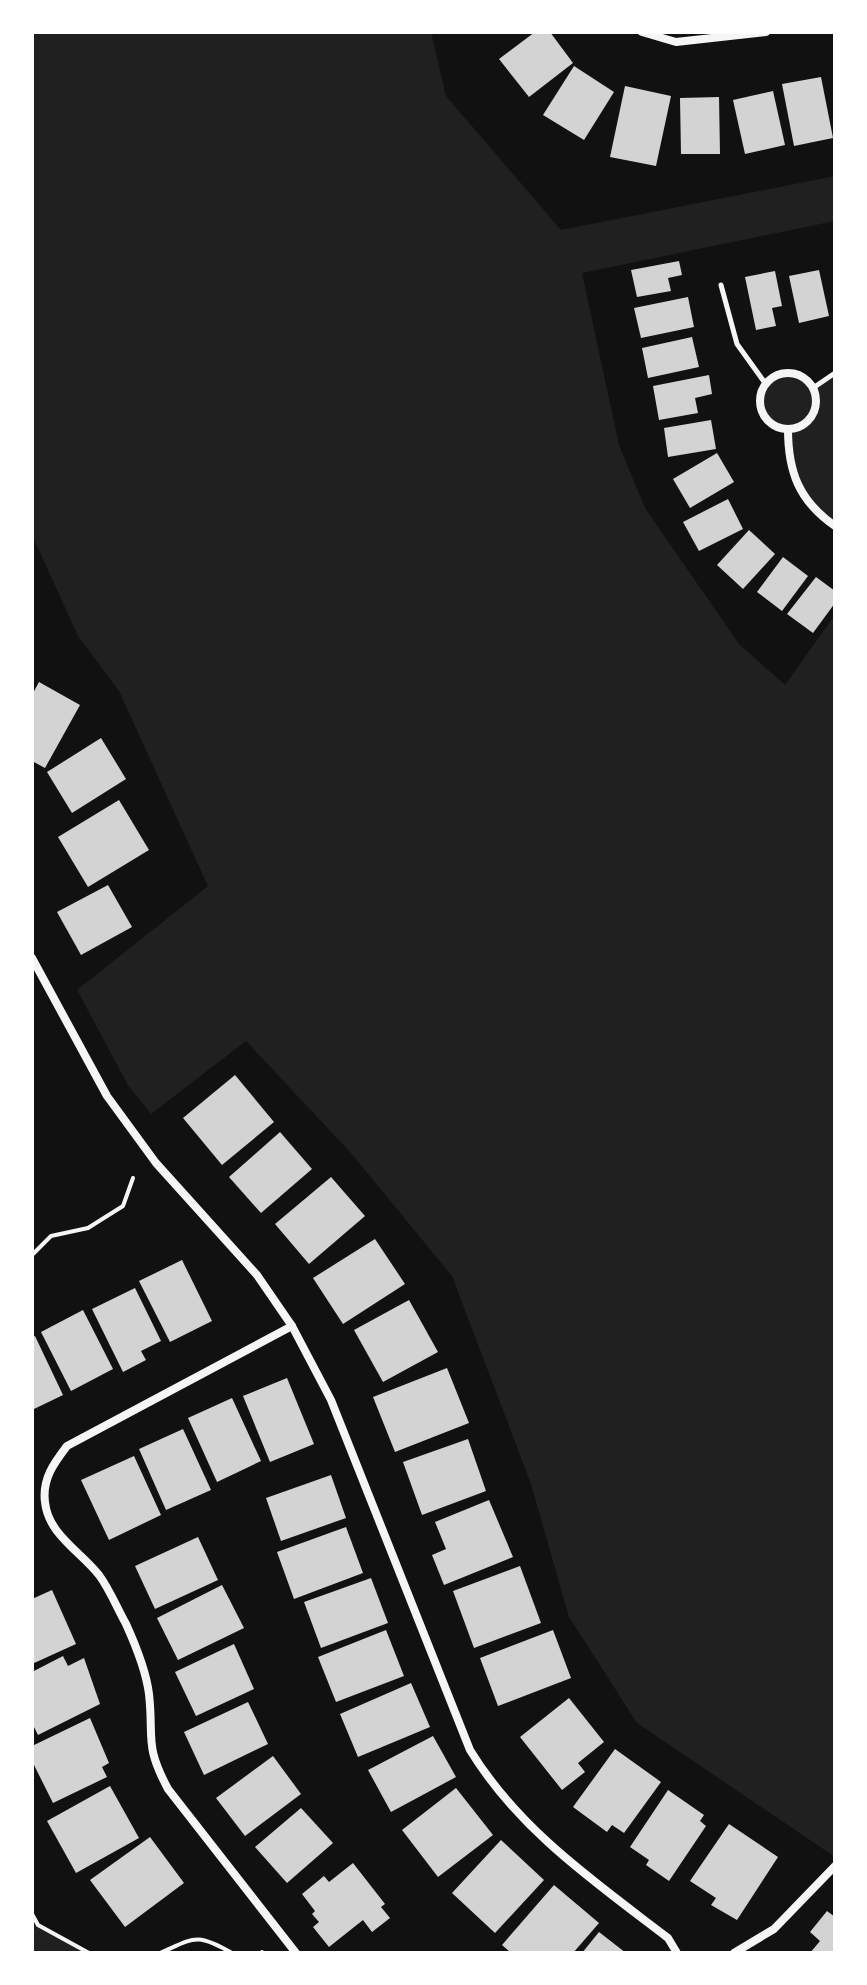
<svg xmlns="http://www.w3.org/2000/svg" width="867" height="1985" viewBox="0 0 867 1985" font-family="Ubuntu,sans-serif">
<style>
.green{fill:#202020}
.building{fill:#d3d3d3}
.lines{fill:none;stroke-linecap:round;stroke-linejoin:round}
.path{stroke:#f5f5f5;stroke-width:4}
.service{stroke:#f5f5f5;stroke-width:5}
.minor{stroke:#f5f5f5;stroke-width:8}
</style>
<rect width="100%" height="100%" fill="#111"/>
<g class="green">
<path d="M32,32H431L446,96L561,230L835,176V221L582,273L619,445L645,508L739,644L785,685L835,615V1857L637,1723L569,1617L531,1484L452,1276L350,1152L246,1041L151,1114L128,1085L77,990L208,886L119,691L78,636L32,535Z"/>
<path d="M835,373V526L798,490L788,430L769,423L759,400C765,371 795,366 813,387Z"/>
<path d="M32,1914L38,1925L89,1953H32Z"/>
</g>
<g class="building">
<path d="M535,32H550L573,63L529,97L499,59Z"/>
<path d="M574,66L614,92L584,140L543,115Z"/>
<path d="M821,77L833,138L794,146L782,84Z"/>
<path d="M625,86L671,96L656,166L610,157Z"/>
<path d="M773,91L785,145L745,154L733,100Z"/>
<path d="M719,97L720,154H681L680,98Z"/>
<path d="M679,261L682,275L668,278L671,291L637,297L631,270Z"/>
<path d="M819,270L829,316L799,323L789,276Z"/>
<path d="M775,271L782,306L772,308L776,326L756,330L745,277Z"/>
<path d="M688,297L694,327L641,338L634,308Z"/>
<path d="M692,337L699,367L648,378L642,348Z"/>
<path d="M709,375L712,394L695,398L698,413L659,420L653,386Z"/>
<path d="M711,420L716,449L668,457L664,428Z"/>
<path d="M717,453L734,482L690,508L673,479Z"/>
<path d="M728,499L743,529L699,551L683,522Z"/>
<path d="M749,530L775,554L743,589L717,565Z"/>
<path d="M783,557L808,576L782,611L757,592Z"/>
<path d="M816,577L835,591V603L813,633L787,614Z"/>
<path d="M39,682L80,705L45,768L32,761V695Z"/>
<path d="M101,738L126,779L72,813L47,772Z"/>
<path d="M119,800L149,850L88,887L58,837Z"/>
<path d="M108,885L132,927L81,955L57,912Z"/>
<path d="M235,1075L274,1122L222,1165L183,1118Z"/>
<path d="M280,1132L312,1169L261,1213L229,1177Z"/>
<path d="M331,1177L365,1216L309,1264L275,1224Z"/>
<path d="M375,1239L405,1284L343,1324L313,1278Z"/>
<path d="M182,1260L212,1321L170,1342L139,1281Z"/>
<path d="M135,1288L161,1341L141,1351L146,1360L123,1372L92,1309Z"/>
<path d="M409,1300L438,1352L383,1382L354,1330Z"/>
<path d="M83,1310L113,1369L71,1391L41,1332Z"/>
<path d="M35,1336L63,1395L32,1410V1337Z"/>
<path d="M447,1368L469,1423L395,1452L373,1397Z"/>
<path d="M287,1378L314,1444L270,1462L243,1396Z"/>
<path d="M232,1398L261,1461L217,1482L188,1418Z"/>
<path d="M183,1429L211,1490L166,1510L139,1449Z"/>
<path d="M468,1439L486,1491L422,1515L403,1462Z"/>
<path d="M134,1456L161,1515L109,1540L81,1480Z"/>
<path d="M331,1475L346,1518L281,1541L266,1498Z"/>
<path d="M489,1500L513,1557L444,1585L432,1555L446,1549L435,1522Z"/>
<path d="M346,1527L363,1573L294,1599L277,1552Z"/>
<path d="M198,1537L218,1580L155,1609L135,1566Z"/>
<path d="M520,1566L541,1623L474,1648L453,1591Z"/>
<path d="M371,1578L388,1623L321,1648L304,1602Z"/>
<path d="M222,1585L244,1628L178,1660L157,1618Z"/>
<path d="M52,1590L76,1644L32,1664V1599Z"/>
<path d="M386,1630L404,1676L336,1702L318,1657Z"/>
<path d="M553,1630L571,1678L498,1706L480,1658Z"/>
<path d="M234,1644L254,1689L196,1716L175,1672Z"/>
<path d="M63,1656L68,1666L84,1658L100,1704L38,1735L32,1723V1672Z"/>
<path d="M411,1683L430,1727L358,1757L340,1714Z"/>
<path d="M569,1698L604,1742L578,1763L585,1772L562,1790L520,1737Z"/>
<path d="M248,1702L268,1744L204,1775L184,1732Z"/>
<path d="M90,1718L109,1763L102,1767L107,1777L53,1803L32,1761V1746Z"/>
<path d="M433,1736L456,1777L391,1812L368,1770Z"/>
<path d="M615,1749L661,1782L624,1833L612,1825L607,1832L573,1807Z"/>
<path d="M273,1756L301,1794L245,1836L216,1798Z"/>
<path d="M110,1786L139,1838L76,1873L47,1821Z"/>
<path d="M456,1788L493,1835L438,1877L402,1830Z"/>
<path d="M668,1790L704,1815L700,1821L706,1826L669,1881L646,1865L649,1860L630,1847Z"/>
<path d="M301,1808L333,1843L287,1883L255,1847Z"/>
<path d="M729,1824L778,1857L737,1920L711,1905L716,1898L690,1881Z"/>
<path d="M150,1837L184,1883L125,1927L90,1880Z"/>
<path d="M501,1840L544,1880L495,1933L452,1893Z"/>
<path d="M353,1863L385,1904L381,1907L390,1918L372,1932L363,1920L329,1947L313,1927L319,1922L312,1914L315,1911L302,1894L324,1876L329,1882Z"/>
<path d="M554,1885L599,1923L573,1953H511L502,1945Z"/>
<path d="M827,1911L835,1917V1953H810L820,1941L810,1932Z"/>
<path d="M599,1932L626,1953H582Z"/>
</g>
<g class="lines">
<g class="path">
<path d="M32,1255L51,1236L88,1228L123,1206L133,1178"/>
<path d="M32,1914L38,1925L89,1953"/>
<path d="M160,1953C194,1938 196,1932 232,1953"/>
<path d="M261,1953L262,1952"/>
</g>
<g class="service">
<path d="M721,285L737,344L765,383"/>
<path d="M813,388L835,373"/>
</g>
<g class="minor">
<path d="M642,32L676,42L766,32"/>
<circle cx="788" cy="401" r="28"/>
<path d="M788,429C788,472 799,501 835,526"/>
<path d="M32,958L107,1096L156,1163L257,1275L292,1326L331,1400L470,1750C519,1830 595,1882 668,1938L677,1953"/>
<path d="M292,1326L67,1446C54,1463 42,1479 45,1502C48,1534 80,1551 99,1575C110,1590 117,1608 126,1624C136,1646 146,1670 149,1694C154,1739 144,1744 168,1789L296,1953"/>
<path d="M734,1953L774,1929L835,1866"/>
</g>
</g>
<rect width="867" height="1985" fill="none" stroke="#ffffff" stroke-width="68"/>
</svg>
